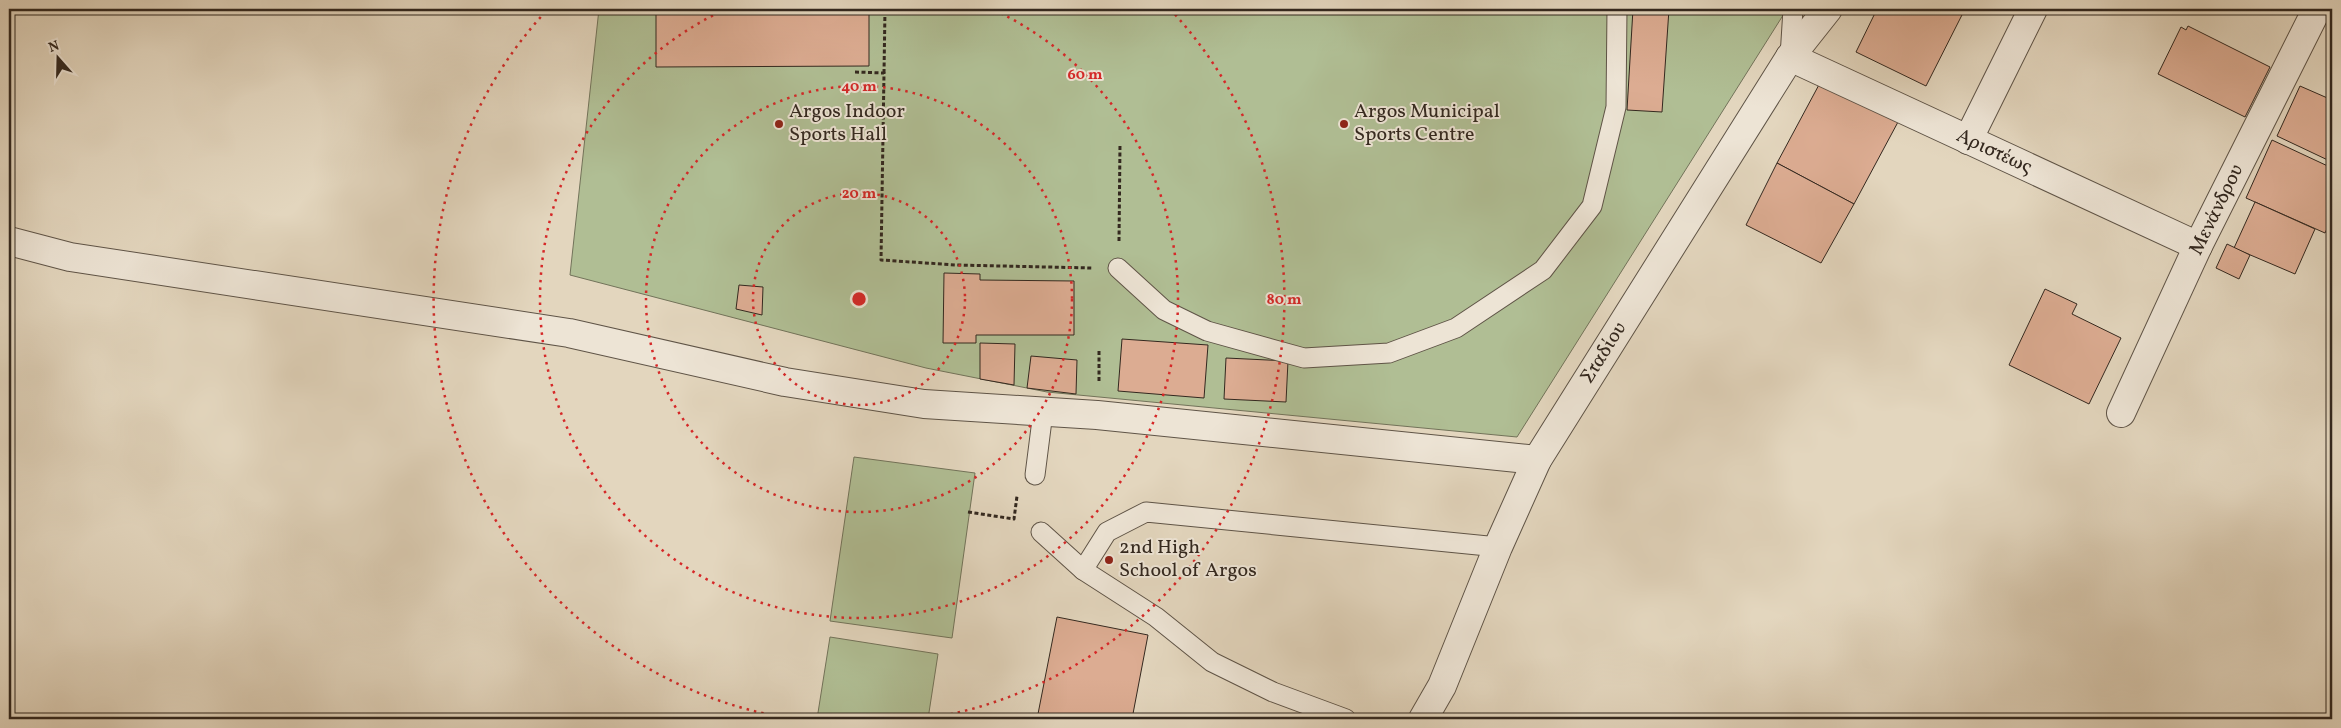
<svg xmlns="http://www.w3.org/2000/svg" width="2341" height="728" viewBox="0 0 2341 728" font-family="Vollkorn,serif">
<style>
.green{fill:#b0be94;stroke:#72735a}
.building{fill:#dcac92;stroke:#33281f}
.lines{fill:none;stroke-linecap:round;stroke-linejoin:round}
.lane-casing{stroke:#5f5447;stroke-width:21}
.street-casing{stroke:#5f5447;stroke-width:30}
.path{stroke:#33281f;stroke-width:3;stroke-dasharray:4 2.5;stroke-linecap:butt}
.lane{stroke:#ede4d5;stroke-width:19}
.street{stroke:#ede4d5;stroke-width:28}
.ring{fill:none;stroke:#d62828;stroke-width:2.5;stroke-dasharray:2.5 5}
.poi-dot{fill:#8f2418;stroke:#ede4d5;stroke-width:2}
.labels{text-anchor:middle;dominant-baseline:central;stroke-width:4;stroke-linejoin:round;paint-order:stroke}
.poi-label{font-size:20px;fill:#33281f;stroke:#ede4d5;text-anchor:start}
.street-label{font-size:20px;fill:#33281f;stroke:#ede4d5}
.centre{fill:#d62828;stroke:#ede4d5;stroke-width:2.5}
.ring-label{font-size:15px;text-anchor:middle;font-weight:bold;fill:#d62828;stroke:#ede4d5;stroke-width:4;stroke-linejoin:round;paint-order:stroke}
</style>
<rect width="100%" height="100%" fill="#e3d6be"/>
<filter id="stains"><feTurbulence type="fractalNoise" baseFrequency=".004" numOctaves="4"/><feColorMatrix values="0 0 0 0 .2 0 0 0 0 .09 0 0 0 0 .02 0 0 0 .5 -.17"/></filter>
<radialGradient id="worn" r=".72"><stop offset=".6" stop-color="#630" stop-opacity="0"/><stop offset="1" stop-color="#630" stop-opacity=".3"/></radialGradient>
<g class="green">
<path d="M599,9H1787L1517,437L1047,392L926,368L570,275Z"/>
<path d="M854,457L975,473L952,638L830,621Z"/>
<path d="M830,637L938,654L928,719H817Z"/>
</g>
<g class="building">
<path d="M656,9H869V66L656,67Z"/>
<path d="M1633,9H1669L1662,112L1627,110Z"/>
<path d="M1877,9H1965L1926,86L1856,52Z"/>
<path d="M2188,26L2270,67L2245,117L2158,74L2181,27L2186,30Z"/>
<path d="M1821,81L1898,122L1854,204L1777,163Z"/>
<path d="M2300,86L2332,100V162L2277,136Z"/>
<path d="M2272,140L2332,168V218L2325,233L2246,198Z"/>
<path d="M1777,163L1854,204L1821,263L1746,225Z"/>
<path d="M2255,202L2315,229L2295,274L2234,248Z"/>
<path d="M2227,244L2250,255L2239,279L2216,268Z"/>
<path d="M944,273L980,274V280L1074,281V335H976V343H943Z"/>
<path d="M739,285L763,287L762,315L736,309Z"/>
<path d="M2045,289L2077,304L2072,314L2121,338L2089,404L2009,365Z"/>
<path d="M1122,339L1208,345L1204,398L1118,391Z"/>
<path d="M980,343L1015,344L1014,385L980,379Z"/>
<path d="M1031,356L1077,360L1076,394L1027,388Z"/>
<path d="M1226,358L1288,361L1286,402L1224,399Z"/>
<path d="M1057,617L1148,635L1132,719H1037Z"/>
</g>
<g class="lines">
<g class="lane-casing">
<g id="lane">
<path d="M1790,57L1793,9"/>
<path d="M1118,268L1164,310L1207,331L1304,358L1389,353L1456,328L1543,270L1592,206L1616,107L1617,9"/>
<path d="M1035,475L1043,412"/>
<path d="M1041,532L1083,570L1156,617L1212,662L1273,692L1346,719"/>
<path d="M1083,570L1107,532L1146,512L1498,547"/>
</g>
</g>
<g class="street-casing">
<g id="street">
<path d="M1790,57L2198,246"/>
<path d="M1968,140L2033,9"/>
<path d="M9,241L70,257L569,333L785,382L924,404L1097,415L1537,460"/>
<path d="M2121,413L2198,246L2317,9"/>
<path d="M1423,719L1442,686L1498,547L1537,460L1790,57L1828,9"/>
</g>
</g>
<g class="path">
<path d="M855,72L884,73L881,260L956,265L1092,268"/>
<path d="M884,73L885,9"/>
<path d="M1119,241L1120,144"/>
<path d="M1099,351V382"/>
<path d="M968,512L1014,519L1017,496"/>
</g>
<use href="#lane" class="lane"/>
<use href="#street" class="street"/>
</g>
<g class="ring">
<circle cx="859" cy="299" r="106"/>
<circle cx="859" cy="299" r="213"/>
<path d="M994 10A319 319 0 1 1 724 10"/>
<path d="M793 719A425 425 0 0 1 548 9M1170 9A425 425 0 0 1 925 719"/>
</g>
<g class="poi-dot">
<circle cx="779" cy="124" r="5"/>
<circle cx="1344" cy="124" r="5"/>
<circle cx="1109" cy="560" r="5"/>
</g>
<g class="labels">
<g class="poi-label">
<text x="789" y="112">Argos Indoor<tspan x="789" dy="23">Sports Hall</tspan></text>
<text x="1354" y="112">Argos Municipal<tspan x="1354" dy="23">Sports Centre</tspan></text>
<text x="1119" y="548">2nd High<tspan x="1119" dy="23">School of Argos</tspan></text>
</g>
<g class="street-label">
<text transform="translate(1994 152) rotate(25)">Αριστέως</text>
<text transform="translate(2217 210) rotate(-64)">Μενάνδρου</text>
<text transform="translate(1604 353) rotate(-58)">Σταδίου</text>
</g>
</g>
<circle cx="859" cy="299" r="8" class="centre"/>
<g class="ring-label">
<text x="1085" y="79">60 m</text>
<text x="859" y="91">40 m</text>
<text x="859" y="198">20 m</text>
<text x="1284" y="304">80 m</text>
</g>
<rect width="2341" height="728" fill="none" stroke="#e3d6be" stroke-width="30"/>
<rect x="10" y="10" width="2321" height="708" fill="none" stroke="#33281f" stroke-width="2.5"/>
<rect x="15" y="15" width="2311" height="698" fill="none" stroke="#33281f"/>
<g transform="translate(58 58) rotate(340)" stroke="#ede4d5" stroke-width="4" paint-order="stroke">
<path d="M0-4L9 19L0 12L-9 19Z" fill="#33281f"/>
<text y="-8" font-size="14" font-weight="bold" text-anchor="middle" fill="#33281f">N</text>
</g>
<rect width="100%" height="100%" filter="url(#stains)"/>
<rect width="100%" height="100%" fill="url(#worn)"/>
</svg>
